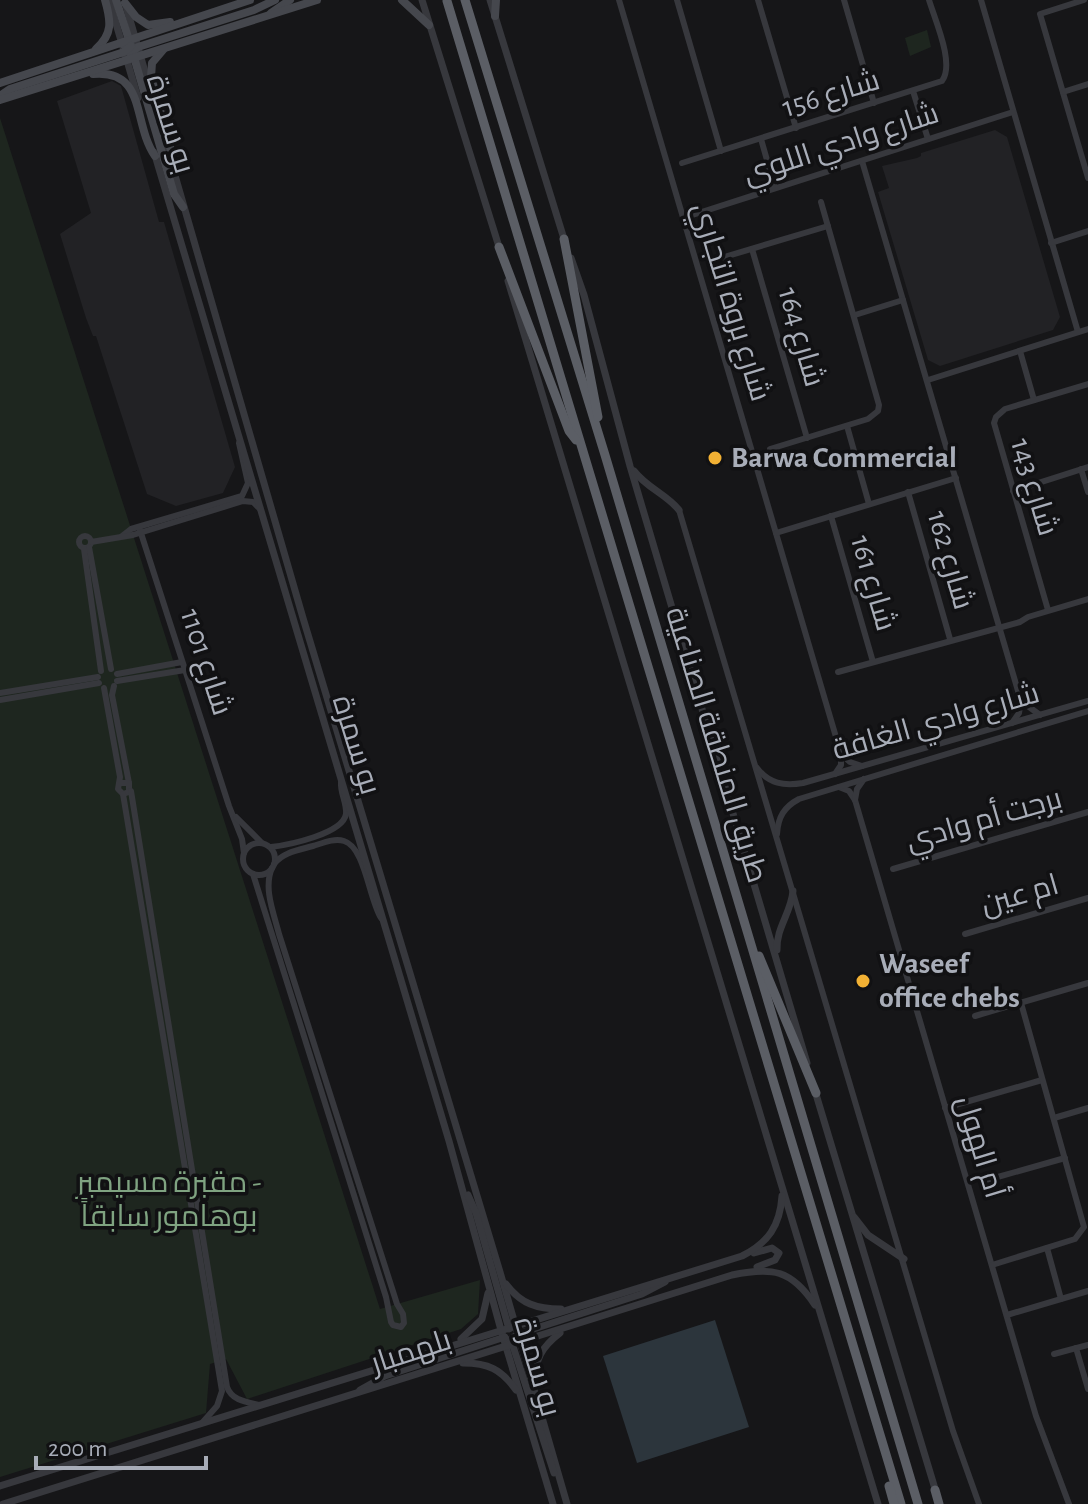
<svg xmlns="http://www.w3.org/2000/svg" width="1088" height="1504" viewBox="0 0 1088 1504" font-family="'Alegreya Sans',Cairo,sans-serif">
<style>
.built{fill:#222225}
.green{fill:#1e261f}
.water{fill:#2c353c}
.lines{fill:none;stroke-linecap:round;stroke-linejoin:round}
.minor{stroke:#37383d;stroke-width:6}
.tertiary{stroke:#37383d;stroke-width:7}
.secondary{stroke:#45474d;stroke-width:8}
.trunk{stroke:#5b5e65;stroke-width:9}
.poi-dot{fill:#f2b134;stroke:#111113;stroke-width:3}
.labels{text-anchor:middle;dominant-baseline:central;stroke-width:7;stroke-linejoin:round;paint-order:stroke}
.street-label{font-size:30px;fill:#a8adb8;stroke:#111113}
.poi-label{font-size:30px;font-weight:bold;fill:#a8adb8;stroke:#111113;text-anchor:start}
.park-label{font-size:30px;fill:#7fa381;stroke:#111113}
</style>
<rect width="100%" height="100%" fill="#161618"/>
<g class="built">
<path d="M112,81L121,86L159,222H164L235,467L223,493L176,506L147,494L96,336H93L86,318L60,234L91,213L57,101Z"/>
<path d="M995,130L1007,137L1060,317L1053,330L940,366L928,360L878,192L889,188L882,166L917,158L921,156V153Z"/>
</g>
<g class="green">
<path d="M927,30L931,47L910,56L905,38Z"/>
<path d="M0,118L380,1309L480,1280L478,1314L461,1329L247,1399L226,1359L210,1364L206,1413L0,1477Z"/>
</g>
<path class="water" d="M715,1320L749,1427L637,1463L603,1356Z"/>
<g class="lines">
<g class="minor">
<path d="M619,0L841,754V765L835,774"/>
<path d="M677,0L721,151"/>
<path d="M758,0L796,128"/>
<path d="M844,0L874,103"/>
<path d="M981,0L1078,332"/>
<path d="M1084,0L1040,14L1088,178"/>
<path d="M913,91L928,139"/>
<path d="M1063,92L1088,84"/>
<path d="M761,139L775,188"/>
<path d="M862,161L1021,701L1019,713L1012,723"/>
<path d="M682,163L942,81C955,64 935,20 929,0"/>
<path d="M683,218L1013,112"/>
<path d="M1051,243L1088,231"/>
<path d="M752,249L807,438"/>
<path d="M711,261L828,226"/>
<path d="M855,315L903,300"/>
<path d="M1020,351L1034,400"/>
<path d="M928,380L1088,329"/>
<path d="M847,426L869,504"/>
<path d="M770,449L868,419L878,411L879,405L821,202"/>
<path d="M1081,469L1088,492"/>
<path d="M1013,491L1088,467"/>
<path d="M908,492L950,639"/>
<path d="M679,510L953,1431L979,1504"/>
<path d="M831,516L873,662"/>
<path d="M139,527L229,806L242,839L244,853"/>
<path d="M776,533L956,478"/>
<circle cx="85" cy="542" r="6"/>
<path d="M122,536L131,529L242,496L248,483L239,443"/>
<path d="M91,542L133,535L243,501L253,502L259,508"/>
<path d="M89,547L111,669"/>
<path d="M84,549L101,671"/>
<path d="M1048,610L994,423L996,417L1005,409L1088,384"/>
<path d="M838,672L1020,622L1028,617L1088,599"/>
<path d="M117,674L182,662"/>
<path d="M117,681L185,670"/>
<path d="M114,686L112,695L129,783"/>
<path d="M104,688L120,777L118,789L123,794L129,792V783H120"/>
<path d="M0,693L98,677"/>
<path d="M0,700L99,683"/>
<path d="M1021,701L1040,715"/>
<path d="M841,754L850,762L862,766"/>
<path d="M757,768C769,784 784,786 803,783L1088,701"/>
<path d="M839,787L849,791L855,800L1036,1416L1069,1504"/>
<path d="M131,791L227,1387C232,1401 247,1402 260,1405"/>
<path d="M123,794L222,1391L217,1406L202,1423"/>
<path d="M855,800L857,789L864,779"/>
<path d="M236,817L261,842"/>
<path d="M777,834C778,817 784,807 799,799L1088,711"/>
<circle cx="259" cy="859" r="16"/>
<path d="M271,847C288,845 343,834 346,814C347,803 340,793 341,782"/>
<path d="M274,864C283,852 299,850 313,846C323,843 334,838 344,841C365,847 369,899 381,918"/>
<path d="M893,869L1088,812"/>
<path d="M253,874L386,1297L391,1322L393,1325L401,1327L404,1323L403,1314L397,1304L279,934C274,914 263,888 272,868"/>
<path d="M965,934L1088,898"/>
<path d="M975,1016L1088,983"/>
<path d="M945,1108L1042,1080"/>
<path d="M1054,1118L1088,1108"/>
<path d="M987,1180L1065,1158"/>
<path d="M1047,1248L1061,1299"/>
<path d="M992,1265L1075,1239L1084,1227L1021,1003"/>
<path d="M1007,1315L1088,1291"/>
<path d="M1076,1348L1088,1389"/>
<path d="M1054,1354L1088,1345"/>
</g>
<g class="tertiary">
<path d="M109,0L138,98"/>
<path d="M422,0L500,250"/>
<path d="M490,0L565,242"/>
<path d="M126,6L303,618L500,1272L567,1504"/>
<path d="M154,152L449,1141L501,1330L553,1504"/>
<path d="M571,258L584,295L630,466L807,1063"/>
<path d="M508,281L878,1504"/>
<path d="M634,471C647,488 666,494 679,510"/>
<path d="M777,950C776,928 791,913 793,891"/>
<path d="M815,1091L936,1492"/>
<path d="M468,1195L476,1213L509,1329"/>
<path d="M854,1217L868,1235L904,1259"/>
<path d="M754,1253L772,1248L779,1253L775,1260L757,1267"/>
<path d="M506,1284C521,1304 537,1309 561,1309"/>
<path d="M461,1339L482,1319L488,1293"/>
<path d="M511,1340L554,1473"/>
<path d="M506,1347L508,1341L518,1334L642,1294L665,1282"/>
<path d="M463,1363C488,1363 501,1369 516,1390"/>
<path d="M536,1383C533,1360 543,1346 560,1333"/>
<path d="M360,1390L385,1376L505,1337"/>
<path d="M0,1486L742,1256C768,1243 780,1226 782,1196"/>
<path d="M3,1504L732,1275C772,1267 791,1269 815,1305"/>
</g>
<g class="secondary">
<path d="M116,0L131,46"/>
<path d="M402,0L429,25"/>
<path d="M125,3L136,17L148,25L170,22"/>
<path d="M271,13L290,0"/>
<path d="M495,16L496,0"/>
<path d="M122,43L133,54L174,194L183,207"/>
<path d="M96,49C113,34 111,21 105,0"/>
<path d="M163,50L152,63L151,77L172,154L171,166"/>
<path d="M130,53L138,47L254,10L275,0"/>
<path d="M93,74C147,69 132,123 155,156"/>
<path d="M0,83L250,0"/>
<path d="M0,96L10,89L124,52L131,46"/>
<path d="M0,100L317,0"/>
</g>
<g class="trunk">
<path d="M465,0L605,455L918,1504"/>
<path d="M447,1L901,1504"/>
<path d="M564,239L598,417"/>
<path d="M499,247L569,431L576,440"/>
<path d="M759,956L816,1093"/>
<path d="M889,1486L894,1504"/>
<path d="M935,1490L939,1504"/>
</g>
</g>
<g class="poi-dot">
<circle cx="715" cy="458" r="8"/>
<circle cx="863" cy="981" r="8"/>
</g>
<g class="labels">
<g class="street-label">
<text transform="translate(831 94) rotate(-17)">شارع 156</text>
<text transform="translate(170 124) rotate(73)">بو سمرة</text>
<text transform="translate(841 144) rotate(-18)">شارع وادي اللوي</text>
<text transform="translate(731 302) rotate(73)">شارع بروة التجاري</text>
<text transform="translate(801 337) rotate(74)">شارع 164</text>
<text transform="translate(1034 487) rotate(73)">شارع 143</text>
<text transform="translate(950 560) rotate(74)">شارع 162</text>
<text transform="translate(873 583) rotate(74)">شارع 161</text>
<text transform="translate(206 662) rotate(72)">شارع 1101</text>
<text transform="translate(936 722) rotate(-16)">شارع وادي الغافة</text>
<text transform="translate(356 745) rotate(73)">بو سمرة</text>
<text transform="translate(716 745) rotate(73)">طريق المنطقة الصناعية</text>
<text transform="translate(984 820) rotate(-16)">برجت أم وادي</text>
<text transform="translate(1020 895) rotate(-16)">ام عين</text>
<text transform="translate(980 1147) rotate(73)">أم الهول</text>
<text transform="translate(411 1352) rotate(-18)">بلهمبار</text>
<text transform="translate(537 1367) rotate(74)">بو سمرة</text>
</g>
<g class="poi-label">
<text x="731" y="458">Barwa Commercial</text>
<text x="879" y="964">Waseef<tspan x="879" dy="34">office chebs</tspan></text>
</g>
<g class="park-label">
<text x="169" y="1183">مقبرة مسيمير -<tspan x="169" dy="34">بوهامور سابقاً</tspan></text>
</g>
</g>
<path d="M36 1456v12h170v-12" fill="none" stroke="#a8adb8" stroke-width="4"/>
<text x="48" y="1456" font-size="24" fill="#a8adb8" stroke="#111113" stroke-width="6" paint-order="stroke">200 m</text>
</svg>
